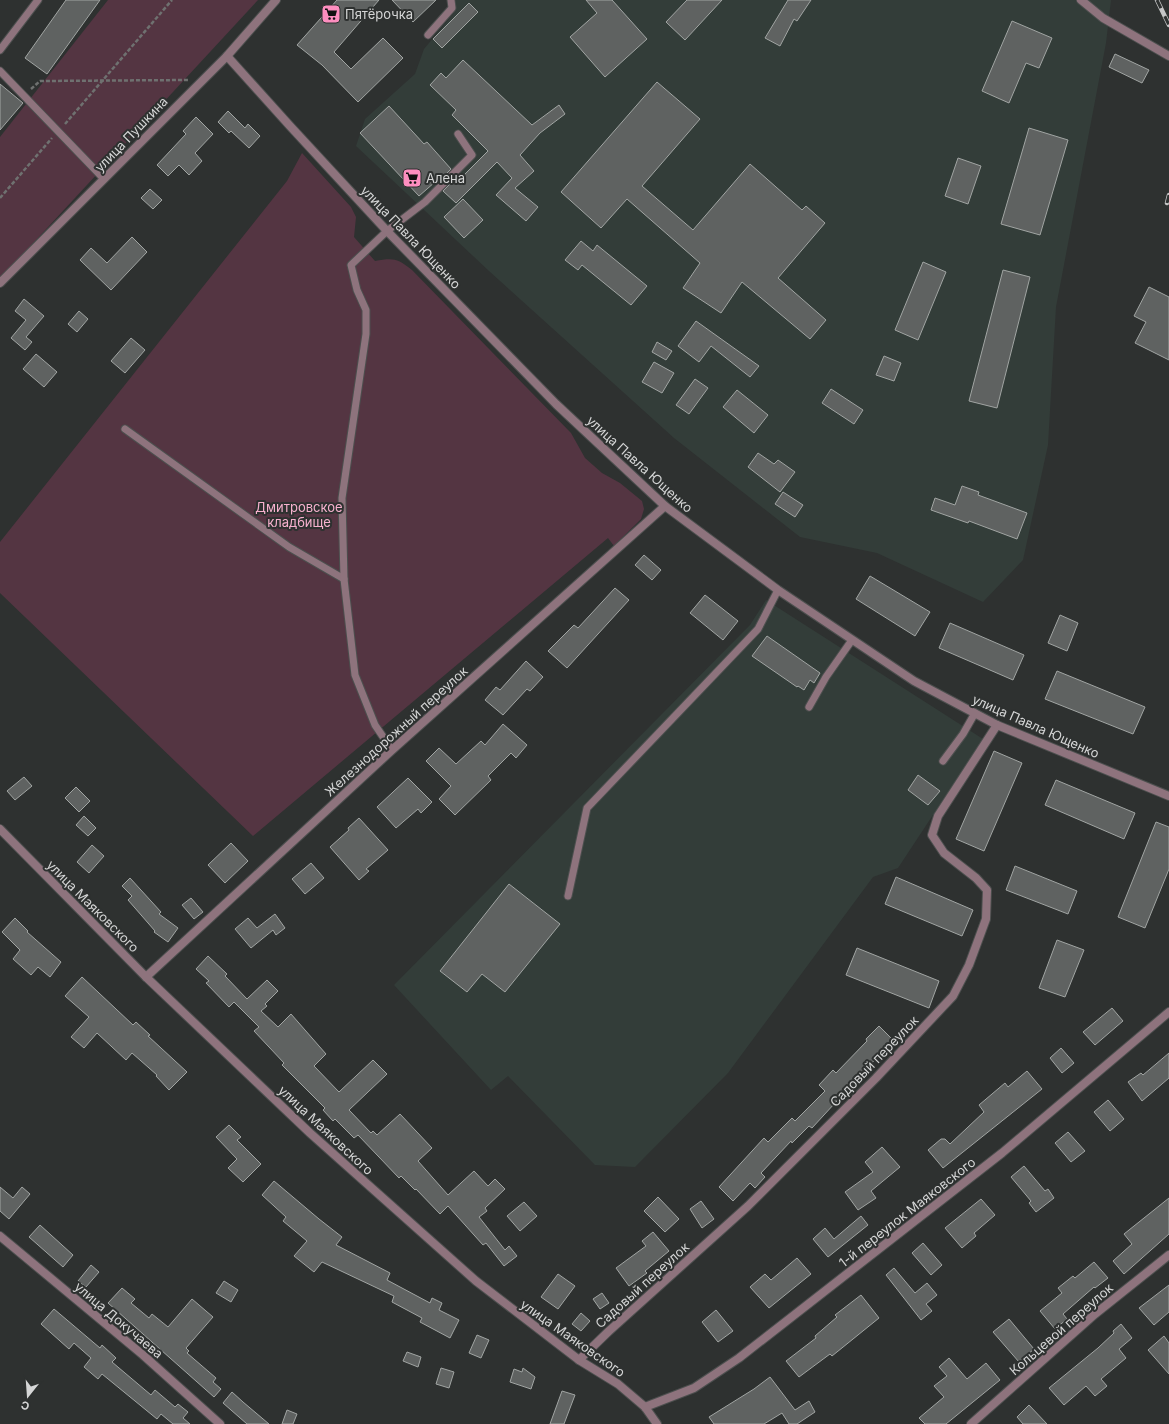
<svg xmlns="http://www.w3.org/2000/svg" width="1169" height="1424" viewBox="0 0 1169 1424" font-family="Inter,sans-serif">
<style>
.built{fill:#333d39}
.green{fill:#543542}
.building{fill:#5f6261;stroke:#a1a5a3}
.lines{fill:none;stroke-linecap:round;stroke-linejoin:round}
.service-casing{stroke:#4c4f4e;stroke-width:9}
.minor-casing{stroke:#4c4f4e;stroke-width:10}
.tertiary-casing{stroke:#4c4f4e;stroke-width:10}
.path{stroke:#6f7170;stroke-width:2.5;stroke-dasharray:4 2;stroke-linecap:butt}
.service{stroke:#8e737d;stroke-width:7}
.minor{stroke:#8e737d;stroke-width:8}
.tertiary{stroke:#8e737d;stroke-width:8}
.rail-casing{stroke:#c4c5c5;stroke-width:4.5}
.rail{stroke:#2e3130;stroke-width:3;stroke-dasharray:9;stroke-linecap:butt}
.labels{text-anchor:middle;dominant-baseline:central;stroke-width:4;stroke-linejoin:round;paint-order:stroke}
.poi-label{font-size:13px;fill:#d5d6d6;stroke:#2e3130;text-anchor:start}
.street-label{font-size:13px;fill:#d5d6d6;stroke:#2e3130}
.park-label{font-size:13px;fill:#f7b1ce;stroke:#2e3130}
</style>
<rect width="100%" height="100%" fill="#2e3130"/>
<g class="built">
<path d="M456,0H1111L1106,43L1056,307L1048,445L1023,560L983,602L877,553L800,537L674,438L489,271L356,146L365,119L415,74L424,49L454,13Z"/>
<path d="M766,600L983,739L898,868L873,877L728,1073L635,1167L595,1165L508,1076L491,1090L394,985L750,625Z"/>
</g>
<g class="green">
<path d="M108,0H258L0,279V137Z"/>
<path d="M302,153L351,207L356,217L354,237L375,261C393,258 397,258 412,270L571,433L585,458L602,473L620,483L642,501L644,509L641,519L614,546L608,538L253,836L0,593V542L287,181Z"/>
</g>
<g class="building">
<path d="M66,0H100L47,74L25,58Z"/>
<path d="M337,0H379L334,52L351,69L383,38L403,58L358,102L322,65L297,45Z"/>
<path d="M392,0H436L413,22Z"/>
<path d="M586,0H612L647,39L605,77L570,37L597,13Z"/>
<path d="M687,0H722L685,40L666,22Z"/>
<path d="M788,0H811L797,21L794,19L780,46L765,38Z"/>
<path d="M469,3L478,12L442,48L433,39Z"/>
<path d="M1012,21L1052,38L1039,68L1026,63L1009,103L982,91Z"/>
<path d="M1115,54L1149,70L1142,83L1109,67Z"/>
<path d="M463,60L532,125L559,105L565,114L540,133L520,155L534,171L515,188L538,207L526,221L496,195L512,178L497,162L456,203L443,191L458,176L460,179L488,151L452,115L456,110L430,85L441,73L446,78Z"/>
<path d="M657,82L700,119L642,186L693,230L750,164L802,210L806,206L825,223L778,278L826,320L810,339L742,282L721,313L683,288L700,263L627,199L601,228L561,192Z"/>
<path d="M0,84L23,103L0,130Z"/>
<path d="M389,106L424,144L427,142L451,169L436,184L435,182L419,196L360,133Z"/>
<path d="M228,111L245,128L248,124L260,136L249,148L231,131L229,133L218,122Z"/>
<path d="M196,117L213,134L195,153L202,161L189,175L179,165L168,176L157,165L186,134L183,131Z"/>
<path d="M1029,128L1068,140L1040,235L1001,224Z"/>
<path d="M958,158L981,166L968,204L945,196Z"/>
<path d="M150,189L162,200L153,209L141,198Z"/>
<path d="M463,199L483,220L464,238L444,217Z"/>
<path d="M132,237L147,252L111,290L80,260L91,248L107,263Z"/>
<path d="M581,241L593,251L597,245L647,286L631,305L582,265L578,270L565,260Z"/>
<path d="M923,262L946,272L918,340L895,330Z"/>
<path d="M1003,270L1030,277L997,408L969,401Z"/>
<path d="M1149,287L1169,297V360L1135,343L1146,322L1134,316Z"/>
<path d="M24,299L44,316L26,337L32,342L25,350L11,338L26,320L15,311Z"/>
<path d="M79,311L88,319L77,332L68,324Z"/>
<path d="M696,321L759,366L750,377L711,346L699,362L678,346Z"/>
<path d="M131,338L145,350L125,373L111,361Z"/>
<path d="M657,342L672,351L666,360L652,352Z"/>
<path d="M36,354L57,372L44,387L23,369Z"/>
<path d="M884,356L901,363L894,381L876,375Z"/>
<path d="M654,362L674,373L662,393L642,382Z"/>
<path d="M695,379L708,388L689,414L676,405Z"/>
<path d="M831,389L863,410L854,424L822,403Z"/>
<path d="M737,390L768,415L754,433L723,407Z"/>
<path d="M758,453L774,464L778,460L795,472L780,492L748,467Z"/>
<path d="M962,486L979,492L978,495L1027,513L1017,539L969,521L968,523L931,510L935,498L955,505Z"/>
<path d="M783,492L803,505L795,517L775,504Z"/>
<path d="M644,555L661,570L652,580L635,565Z"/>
<path d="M870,576L930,612L915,636L856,599Z"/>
<path d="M615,588L629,600L567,668L548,651L574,625L578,628Z"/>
<path d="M705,595L738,621L723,640L690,613Z"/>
<path d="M1060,615L1078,623L1067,651L1048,643Z"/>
<path d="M950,623L1024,655L1013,680L939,648Z"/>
<path d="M767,636L820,673L814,683L810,680L804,690L798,686L797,687L752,656Z"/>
<path d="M526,661L543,677L530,691L527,689L503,715L485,700L496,687L500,690Z"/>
<path d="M1057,671L1145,707L1133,734L1045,699Z"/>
<path d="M503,724L527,745L516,758L511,753L488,776L491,780L455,815L439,799L451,786L426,761L439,748L456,764L481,741L485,745Z"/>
<path d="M994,751L1022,763L984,851L956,839Z"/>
<path d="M918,775L940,791L928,805L908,790Z"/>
<path d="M24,777L32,786L15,800L7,791Z"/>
<path d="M408,778L432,802L421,813L418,809L396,828L377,807Z"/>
<path d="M1056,780L1135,813L1124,839L1045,805Z"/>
<path d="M76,787L90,801L79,812L65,798Z"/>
<path d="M84,816L96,828L88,836L76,825Z"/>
<path d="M359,818L388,850L366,869L369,871L359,880L330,847L349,830L348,828Z"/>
<path d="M1156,822L1169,827V869L1145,928L1118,917Z"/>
<path d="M231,843L248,861L225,883L208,865Z"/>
<path d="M92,845L104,856L89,873L77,862Z"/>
<path d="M311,863L324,878L305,894L292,879Z"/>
<path d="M1015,866L1077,891L1068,914L1006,890Z"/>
<path d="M896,877L973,910L962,936L885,904Z"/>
<path d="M130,878L161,912L159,914L178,928L168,942L154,932L155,931L128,900L132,896L122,886Z"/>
<path d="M509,884L560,924L505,992L482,974L467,992L440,971Z"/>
<path d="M191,898L203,912L194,919L182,905Z"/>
<path d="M275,914L285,928L276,935L273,930L251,948L235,929L248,918L257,928Z"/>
<path d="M15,918L28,931L27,932L61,962L50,977L38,967L31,975L13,959L20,950L2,932Z"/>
<path d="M1057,940L1084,950L1065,997L1039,988Z"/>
<path d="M857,948L939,981L929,1008L846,975Z"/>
<path d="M208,956L227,974L225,976L247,999L267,980L278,991L265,1004L267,1006L261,1011L278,1027L291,1014L326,1054L314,1066L339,1092L373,1060L387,1074L349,1110L371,1133L373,1131L377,1135L400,1114L432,1148L418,1161L448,1195L474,1171L488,1186L495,1179L505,1189L485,1208L487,1211L479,1217L505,1250L509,1246L517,1256L504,1266L486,1243L483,1245L448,1206L440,1214L416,1189L415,1190L401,1176L399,1178L358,1135L354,1138L335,1119L333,1121L323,1110L325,1108L282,1065L284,1063L254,1031L259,1027L234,1002L229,1007L206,983L209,981L196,969Z"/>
<path d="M82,977L133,1025L136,1022L150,1035L148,1036L187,1072L169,1090L156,1076L157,1075L132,1053L126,1060L97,1033L84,1048L71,1037L89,1017L65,996Z"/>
<path d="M1112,1008L1123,1021L1095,1045L1083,1032Z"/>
<path d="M879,1026L893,1040L812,1128L809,1126L792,1143L791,1141L761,1173L765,1177L755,1188L750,1183L733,1201L719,1187L764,1138L768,1142L792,1118L795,1121L825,1091L819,1085L833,1070L836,1073L867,1041L866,1039Z"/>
<path d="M1061,1048L1074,1063L1062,1073L1050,1058Z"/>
<path d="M1169,1053V1078L1142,1101L1128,1082L1141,1073L1143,1075Z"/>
<path d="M1027,1071L1042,1089L943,1168L928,1150L941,1139H945L950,1144L984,1112L979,1105L1005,1083L1008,1087Z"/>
<path d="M1108,1100L1124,1119L1110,1131L1094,1112Z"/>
<path d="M229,1125L241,1137L237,1140L261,1164L243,1182L228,1168L237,1159L216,1137Z"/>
<path d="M1068,1132L1085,1151L1071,1162L1055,1143Z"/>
<path d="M882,1147L900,1167L871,1191L876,1198L858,1210L845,1192L873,1172L865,1162Z"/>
<path d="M1024,1166L1045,1191L1048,1189L1054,1198L1036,1212L1029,1203L1031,1201L1011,1177Z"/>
<path d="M274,1181L319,1219L342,1237L336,1245L390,1273L387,1280L430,1303L432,1298L442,1303L439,1310L459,1320L450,1338L420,1322L422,1318L392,1302L394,1296L322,1262L314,1272L294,1256L307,1241L283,1221L286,1217L262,1195Z"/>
<path d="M0,1187L13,1198L22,1187L30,1194L9,1219L0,1211Z"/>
<path d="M658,1197L679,1219L665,1232L644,1211Z"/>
<path d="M1169,1198V1234L1124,1274L1113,1261L1132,1244L1124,1234Z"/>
<path d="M981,1199L995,1215L974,1233L976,1236L962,1248L945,1228Z"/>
<path d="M701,1201L714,1219L702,1228L690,1209Z"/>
<path d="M524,1202L537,1216L520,1231L507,1216Z"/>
<path d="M861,1216L868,1225L828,1257L813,1239L825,1228L834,1239Z"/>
<path d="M40,1225L73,1255L63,1267L29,1237Z"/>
<path d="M653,1232L669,1251L645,1271L647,1273L629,1286L616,1268L646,1246L642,1241Z"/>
<path d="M923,1243L942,1265L931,1275L912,1253Z"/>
<path d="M797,1258L811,1274L769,1308L750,1287L765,1274L771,1280Z"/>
<path d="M1094,1262L1108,1278L1095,1288L1094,1287L1063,1314L1067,1319L1055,1329L1040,1311L1062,1293L1058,1288L1073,1276L1075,1278Z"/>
<path d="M91,1265L99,1272L86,1287L78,1281Z"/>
<path d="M894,1268L915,1293L927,1283L937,1295L926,1304L932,1311L921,1320L886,1275Z"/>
<path d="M558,1274L575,1286L558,1309L541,1297Z"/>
<path d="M224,1281L238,1290L231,1302L216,1293Z"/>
<path d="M1169,1285V1312L1154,1325L1139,1308Z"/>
<path d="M122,1288L135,1299L131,1303L149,1318L152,1314L168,1327L192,1299L213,1317L186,1348L189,1351L187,1353L216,1378L213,1382L221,1389L214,1397L108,1303Z"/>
<path d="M602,1293L609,1303L600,1309L593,1299Z"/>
<path d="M861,1295L879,1318L832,1356L830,1354L799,1377L786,1361L816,1338L815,1336L837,1317L835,1315Z"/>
<path d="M54,1309L100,1348L102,1345L116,1358L112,1362L151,1395L155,1390L175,1407L178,1404L188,1412L183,1418L190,1424H173L161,1414L157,1419L102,1374L98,1379L84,1367L91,1358L74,1343L69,1349L41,1324Z"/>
<path d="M716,1310L733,1331L718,1342L702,1322Z"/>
<path d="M581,1313L590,1321L581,1331L572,1324Z"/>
<path d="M1009,1319L1034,1349L1019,1362L993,1332Z"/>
<path d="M1121,1324L1132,1338L1119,1349L1126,1358L1101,1379L1107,1386L1095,1396L1086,1386L1064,1405L1049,1388L1098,1348L1114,1333L1113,1331Z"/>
<path d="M477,1335L489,1340L481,1358L469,1353Z"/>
<path d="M1164,1336L1169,1343V1374L1148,1350Z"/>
<path d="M407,1352L421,1357L418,1367L403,1361Z"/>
<path d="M949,1358L967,1379L986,1363L1000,1380L946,1424H925L919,1418L944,1397L934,1386L947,1376L939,1367Z"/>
<path d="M441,1368L454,1372L449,1388L436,1384Z"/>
<path d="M523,1368L535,1377L531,1389L510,1382L514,1369L522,1372Z"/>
<path d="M770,1377L795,1410L809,1401L815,1412L797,1424H789L782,1413L764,1424H714L709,1417L754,1389Z"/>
<path d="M562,1391L575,1395L564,1424H550Z"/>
<path d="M232,1392L243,1402L269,1424H247L223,1403Z"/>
<path d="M1029,1405L1047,1424H1023L1017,1417Z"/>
<path d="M287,1410L297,1414L293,1424H282Z"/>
</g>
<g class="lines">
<g class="service-casing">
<g id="service">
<path d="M428,35L452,8L451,0"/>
<path d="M0,50L38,0"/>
<path d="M0,71L104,179"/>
<path d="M125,429L289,547L344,579"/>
<path d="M809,707L826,677L852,640"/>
<path d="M392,750L375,725L355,675L344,579L342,498L366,334V310L357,290L351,265L387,231L425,202L472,155L458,134"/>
<path d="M943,761L963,734L975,713"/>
<path d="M568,896L587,808L758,629L778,590"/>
</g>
</g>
<g class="minor-casing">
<g id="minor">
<path d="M1081,0L1103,18L1169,56"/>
<path d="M146,977L392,750L665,506"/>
<path d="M0,1236L143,1355L220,1424"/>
<path d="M579,1360L609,1331L748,1206L876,1078L953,996L969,965L986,919L987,890L976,878L944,853L932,835L938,816L997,725"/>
<path d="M645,1407L694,1388L739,1358L1002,1153L1169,1012"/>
<path d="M971,1424L1095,1314L1169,1255"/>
</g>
</g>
<g class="tertiary-casing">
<g id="tertiary">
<path d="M227,56L290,126L387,231L556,404L665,506L778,590L914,681L997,725L1169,796"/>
<path d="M0,283L227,56L276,0"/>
<path d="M0,829L146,977L310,1133L476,1281L579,1360L618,1384L645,1407L657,1424"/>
</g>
</g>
<g class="path">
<path d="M31,89L40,81L189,80"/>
<path d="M65,124L172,0"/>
<path d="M0,198L52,138"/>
</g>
<use href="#service" class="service"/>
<use href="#minor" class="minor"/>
<use href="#tertiary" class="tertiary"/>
<g class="rail-casing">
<g id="rail">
<path d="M1157,0L1169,25"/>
<path d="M1167,203L1169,195"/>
</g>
</g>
<use href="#rail" class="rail"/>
</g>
<defs>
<g id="supermarket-square" transform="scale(1)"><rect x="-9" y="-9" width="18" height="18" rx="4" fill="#fd8ebf" stroke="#2e3130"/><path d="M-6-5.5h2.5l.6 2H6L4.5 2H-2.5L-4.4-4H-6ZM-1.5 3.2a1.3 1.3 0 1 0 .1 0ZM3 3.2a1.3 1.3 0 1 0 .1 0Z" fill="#111"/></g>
</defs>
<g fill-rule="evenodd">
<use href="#supermarket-square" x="331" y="14"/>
<use href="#supermarket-square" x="412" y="178"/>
</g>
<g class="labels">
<g class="poi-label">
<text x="345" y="14">Пятёрочка</text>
<text x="426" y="178">Алена</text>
</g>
<g class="street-label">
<text transform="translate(131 134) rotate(-46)">улица Пушкина</text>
<text transform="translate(411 237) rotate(46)">улица Павла Ющенко</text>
<text transform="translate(640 464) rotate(42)">улица Павла Ющенко</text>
<text transform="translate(1036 726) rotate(24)">улица Павла Ющенко</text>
<text transform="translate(396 731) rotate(-42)">Железнодорожный переулок</text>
<text transform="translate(93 906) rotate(45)">улица Маяковского</text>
<text transform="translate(874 1061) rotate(-46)">Садовый переулок</text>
<text transform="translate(326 1130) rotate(43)">улица Маяковского</text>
<text transform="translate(907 1212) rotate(-38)">1-й переулок Маяковского</text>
<text transform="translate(642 1285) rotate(-42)">Садовый переулок</text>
<text transform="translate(119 1320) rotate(40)">улица Докучаева</text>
<text transform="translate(1061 1329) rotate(-41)">Кольцевой переулок</text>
<text transform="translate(573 1338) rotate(35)">улица Маяковского</text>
</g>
<g class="park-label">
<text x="299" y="507">Дмитровское<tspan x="299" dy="15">кладбище</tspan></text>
</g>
</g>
<g transform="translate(28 1396) rotate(197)" stroke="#2e3130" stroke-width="3" paint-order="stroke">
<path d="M0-3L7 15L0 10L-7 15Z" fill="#d5d6d6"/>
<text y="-6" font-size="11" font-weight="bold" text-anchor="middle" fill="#d5d6d6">С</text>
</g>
</svg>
